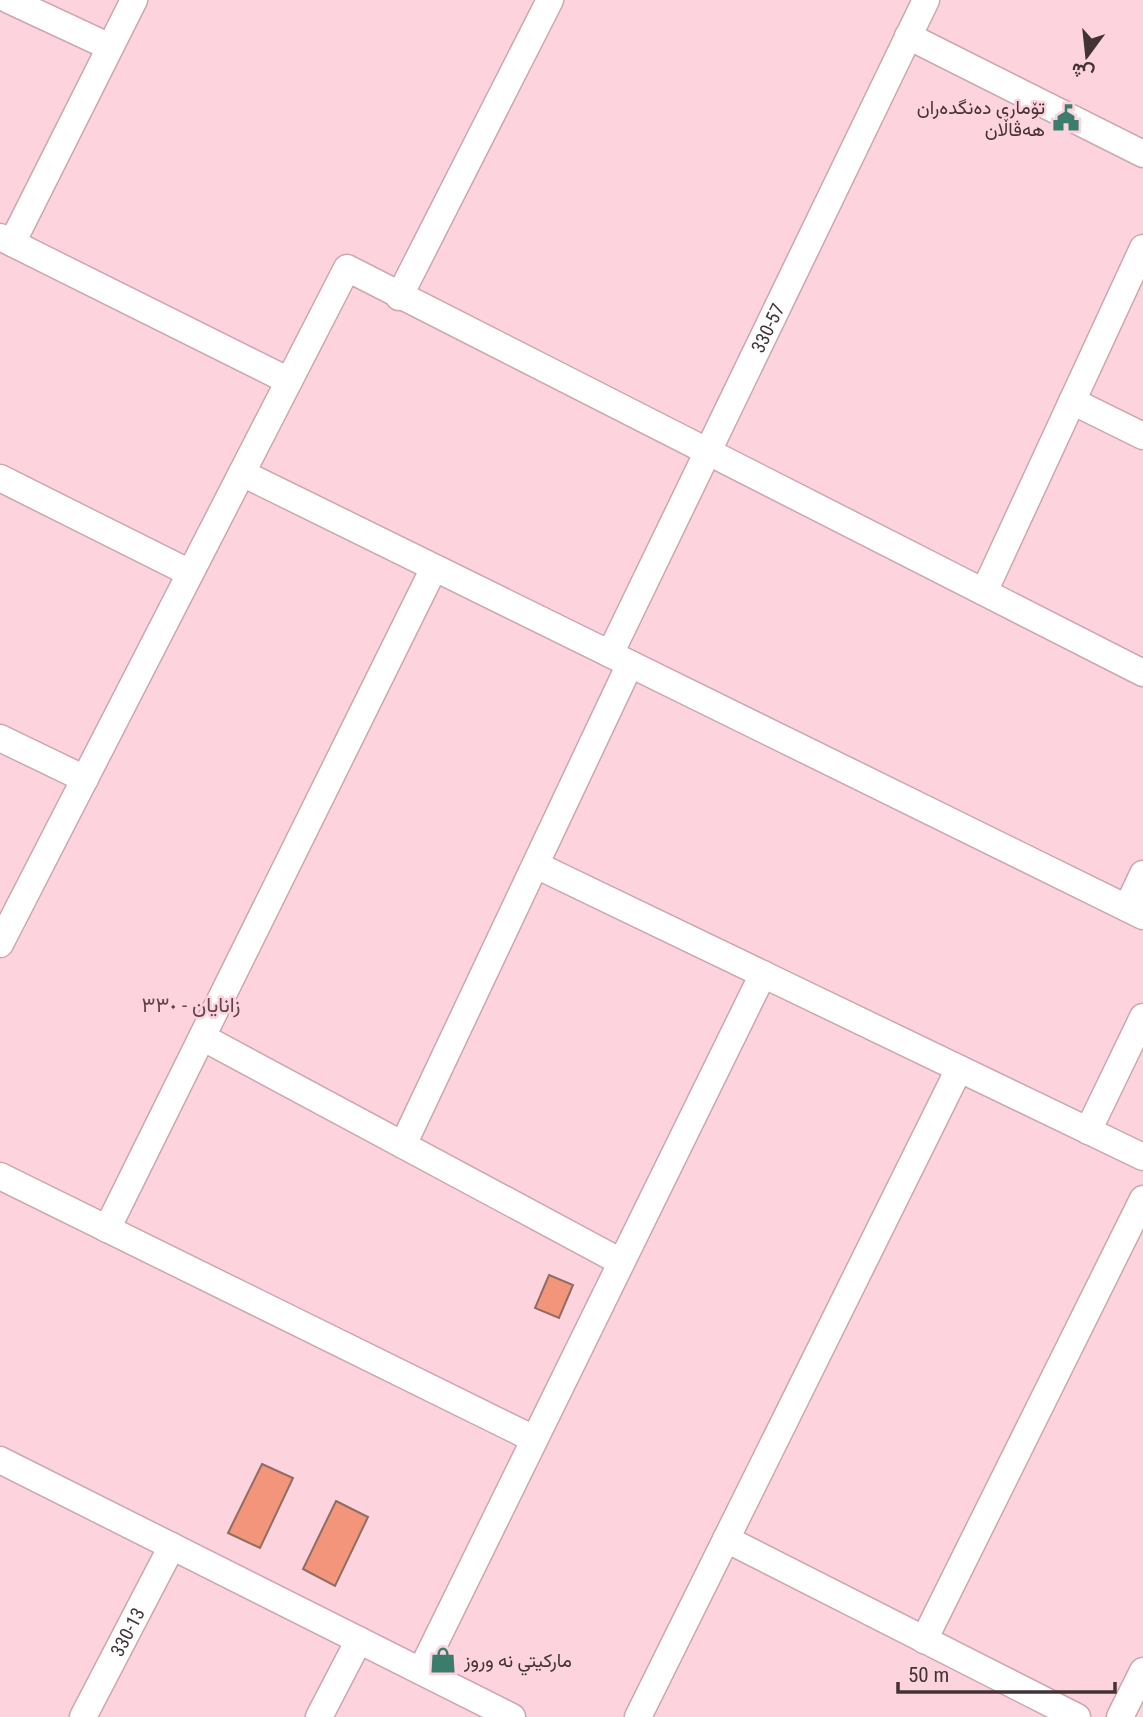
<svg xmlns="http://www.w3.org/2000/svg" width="1143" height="1717" viewBox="0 0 1143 1717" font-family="'Roboto Condensed',Vazirmatn,sans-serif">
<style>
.building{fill:#f2957a;stroke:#906d63;stroke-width:2}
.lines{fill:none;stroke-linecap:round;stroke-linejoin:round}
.minor-casing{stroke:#cda6af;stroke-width:29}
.minor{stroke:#fff;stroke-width:26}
.labels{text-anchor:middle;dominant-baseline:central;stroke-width:5;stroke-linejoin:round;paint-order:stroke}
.poi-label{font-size:19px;fill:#433336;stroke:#fdd4dd;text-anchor:end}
.street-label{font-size:19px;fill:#433336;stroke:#fdd4dd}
.neighbourhood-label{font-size:21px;fill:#64424b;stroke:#fdd4dd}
</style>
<rect width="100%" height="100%" fill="#fdd4dd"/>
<g class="building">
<path d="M549,1275L573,1285L559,1318L535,1308Z"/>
<path d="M262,1464L293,1478L260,1548L228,1533Z"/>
<path d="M336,1501L368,1517L335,1586L303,1569Z"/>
</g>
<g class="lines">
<g class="minor-casing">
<g id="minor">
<path d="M9,0L110,47"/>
<path d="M908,36L1143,154"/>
<path d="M0,237L289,381"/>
<path d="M12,243L134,0"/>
<path d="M399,297L550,0"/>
<path d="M1072,401L1143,436"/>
<path d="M242,473L1143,916"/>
<path d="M0,478L190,573"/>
<path d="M984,592L1143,248"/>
<path id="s1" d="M610,654L926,0"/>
<path d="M0,738L85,779"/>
<path d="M536,865L1143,1157"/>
<path d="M1127,908L1143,874"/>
<path d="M0,944L347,268L1143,673"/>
<path d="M202,1037L621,1262"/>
<path d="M1088,1131L1143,1017"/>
<path d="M403,1145L630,664"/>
<path d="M0,1176L534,1439"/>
<path d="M107,1229L434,568"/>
<path d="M0,1460L512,1717"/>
<path d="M726,1539L1077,1717"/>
<path d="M924,1640L1143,1199"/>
<path d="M421,1671L763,974"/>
<path id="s2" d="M83,1717L172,1546"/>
<path d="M319,1717L359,1640"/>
<path d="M638,1717L959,1069"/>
<path d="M1120,1717L1143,1671"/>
</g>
</g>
<use href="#minor" class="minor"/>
</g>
<defs>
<g id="civic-bare" transform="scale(2.1)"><path d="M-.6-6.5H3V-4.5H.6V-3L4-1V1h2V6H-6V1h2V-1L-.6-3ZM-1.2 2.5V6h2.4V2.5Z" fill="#3b7c6c" stroke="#fdd4dd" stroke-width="2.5" paint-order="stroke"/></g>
<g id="shop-bare" transform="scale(2.1)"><path d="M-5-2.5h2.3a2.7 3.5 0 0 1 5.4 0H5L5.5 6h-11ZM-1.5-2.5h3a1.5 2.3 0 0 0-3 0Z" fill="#3b7c6c" stroke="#fdd4dd" stroke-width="2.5" paint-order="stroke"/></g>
</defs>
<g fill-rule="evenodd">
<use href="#civic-bare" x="1066" y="118"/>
<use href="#shop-bare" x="443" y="1660"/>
</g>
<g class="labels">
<g class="poi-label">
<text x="1045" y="107">تۆماری دەنگدەران<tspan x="1045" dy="22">هەڤاڵان</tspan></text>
<text x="464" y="1660" text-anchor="start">ماركيتي نه وروز</text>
</g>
<g class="street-label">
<text stroke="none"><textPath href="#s1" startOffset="362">330-57</textPath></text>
<text stroke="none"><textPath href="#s2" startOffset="96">330-13</textPath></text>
</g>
<g class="neighbourhood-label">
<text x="191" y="1005">زانایان - ٣٣٠</text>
</g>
</g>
<g transform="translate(1087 56) rotate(195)" stroke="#fdd4dd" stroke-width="5" paint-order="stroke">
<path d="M0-5L12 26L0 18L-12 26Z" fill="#433336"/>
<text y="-10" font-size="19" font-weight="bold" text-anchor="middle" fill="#433336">ش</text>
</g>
<path d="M898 1682v10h217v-10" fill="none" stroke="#433336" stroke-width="3.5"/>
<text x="908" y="1682" font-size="21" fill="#433336" stroke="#fdd4dd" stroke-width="5" paint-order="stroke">50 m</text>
</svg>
